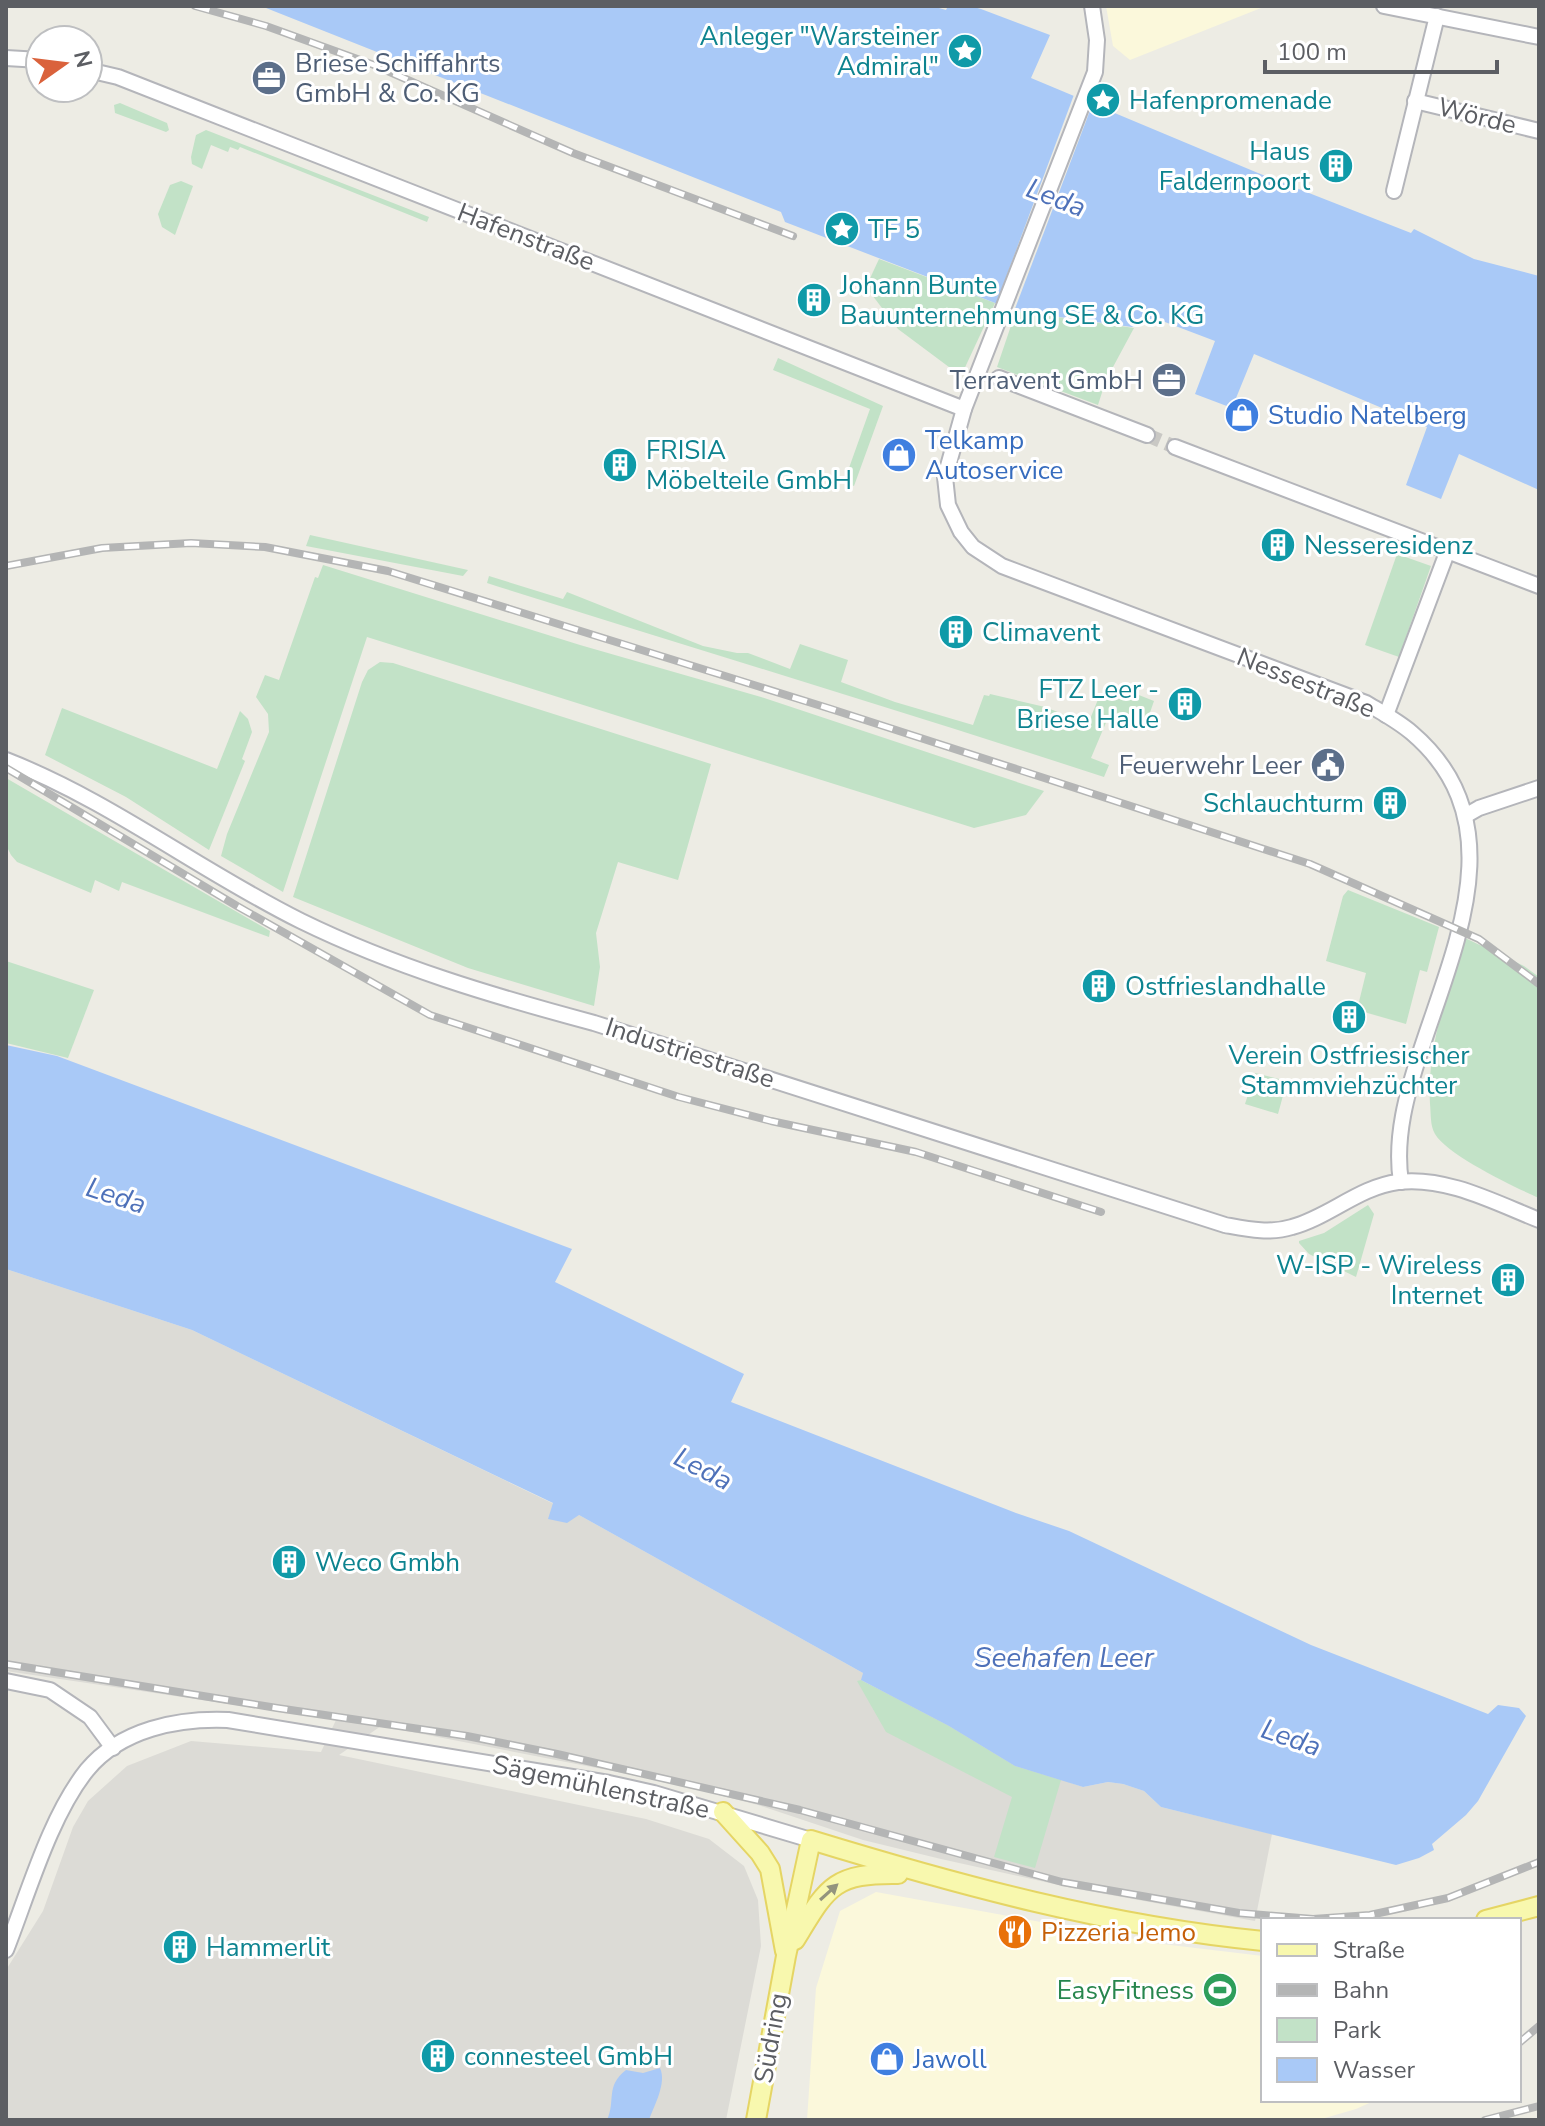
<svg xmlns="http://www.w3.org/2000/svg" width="1545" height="2126" viewBox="0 0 1545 2126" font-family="'Nunito Sans',sans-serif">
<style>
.commercial{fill:#fbf8db}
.industrial{fill:#dcdbd6}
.green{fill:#c2e2c7}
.water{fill:#a9c9f7}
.pier{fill:#edece4}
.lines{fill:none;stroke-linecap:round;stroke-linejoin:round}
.minor-tunnel{stroke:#c9c8c4;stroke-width:14;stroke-dasharray:14 7;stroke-linecap:butt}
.minor-casing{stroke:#b4b5ba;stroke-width:18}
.major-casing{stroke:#e5d564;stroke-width:22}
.minor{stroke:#fff;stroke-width:14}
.major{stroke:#f8f8ae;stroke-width:18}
.rail-casing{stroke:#b4b5b5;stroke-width:8}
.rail{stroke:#fff;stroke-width:5;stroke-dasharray:15;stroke-linecap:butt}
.oneway{fill:#93947d}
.labels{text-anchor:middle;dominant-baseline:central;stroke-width:6;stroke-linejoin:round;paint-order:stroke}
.culture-label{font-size:26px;fill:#0d838f;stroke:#fff;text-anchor:start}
.service-label{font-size:26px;fill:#4e5e75;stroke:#fff;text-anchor:end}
.street-label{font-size:26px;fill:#5c5e63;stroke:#fff}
.shop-label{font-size:26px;fill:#366cbe;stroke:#fff;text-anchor:start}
.food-label{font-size:26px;fill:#c56008;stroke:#fff;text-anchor:start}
.leisure-label{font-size:26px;fill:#27864d;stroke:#fff;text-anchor:end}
.water-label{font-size:28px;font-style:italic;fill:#4e71b9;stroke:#fff}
</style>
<rect width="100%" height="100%" fill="#edece4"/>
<g class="commercial">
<path d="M1106,6H1266L1130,60L1113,46Z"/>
<path d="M876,1892L1162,1944L1263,1956V2100H1376L1356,2109L1318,2120H807L816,1988L840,1911Z"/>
</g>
<path class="industrial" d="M6,1269L192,1330L554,1504L549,1518L579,1515L863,1673L862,1681L1071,1783L1083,1787L1108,1782L1123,1784L1144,1791L1161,1807L1272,1834L1255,1921L1072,1888L941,1859L863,1840L758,1805L664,1781L381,1726L339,1755L646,1819L709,1839L744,1866L758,1900L761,1946L726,2120H6V1970L43,1911L73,1827L88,1801L127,1766L191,1741L321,1752L336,1720L6,1671Z"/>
<g class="green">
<path d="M120,103L167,123L169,130L166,132L115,113L114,105Z"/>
<path d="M206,130L429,217L427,222L240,147L238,150L230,147L228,152L211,145L202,169L192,164L191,157L196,135Z"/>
<path d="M181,181L193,186L175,235L162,227L158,214L170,185Z"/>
<path d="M879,259L995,303L961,376L898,329L866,287Z"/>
<path d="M1016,311L1134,328L1106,380L1098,405L997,367Z"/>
<path d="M778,358L883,406L854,486L844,482L870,409L773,370Z"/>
<path d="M310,535L468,570L463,576L306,546Z"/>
<path d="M1397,554L1431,566L1399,657L1365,645Z"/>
<path d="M323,565L580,645L761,697L1044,791L1026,815L974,828L367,637L283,892L221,856L227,834L269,732L268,714L256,697L265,675L279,680L315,577L318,578Z"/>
<path d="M489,576L563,599L567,592L703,646L737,653H748L790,669L800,644L848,660L841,682L895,702L973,725L984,695L989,696L990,694L1045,707L1088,724L1099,697L1106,698L1111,684L1154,701L1145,727L1110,713L1091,758L1109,765L1104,777C899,710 692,648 487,583Z"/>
<path d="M380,662L393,663L711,764L678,880L618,862L596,933L600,967L594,1006L468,968L293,897L362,682L368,670Z"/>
<path d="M62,708L217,769L240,711L248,719L252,732L242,759L245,761L209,850L126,797L45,755Z"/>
<path d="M6,778L270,931L269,937L122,882L119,891L95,880L91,893L17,862L11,855L6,845Z"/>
<path d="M1348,890L1439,927L1427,972L1420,970L1406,1024L1357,1010L1366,973L1326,961L1343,896Z"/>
<path d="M1465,938L1524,966L1539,977V1198C1516,1188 1447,1155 1435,1134C1430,1126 1431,1114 1430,1104C1427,1044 1447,995 1465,938Z"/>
<path d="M6,961L94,990L68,1058L6,1043Z"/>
<path d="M1255,1073L1287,1081L1278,1114L1245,1104Z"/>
<path d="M1368,1205L1374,1214L1356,1277L1309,1254L1299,1243V1241L1324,1233Z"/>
<path d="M861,1680L949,1726L1015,1766L1061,1780L1035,1868L994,1857L1012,1797L886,1732L857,1681Z"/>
</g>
<g class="water">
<path d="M261,6H932L946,10L948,6H970L981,9L1050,35L1031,78L1258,173L1411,233L1414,229L1474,259L1539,276V490L1459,454L1441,499L1406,485L1427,427L1254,354L1232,408L1195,394L1215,341L1157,319L1132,327L1016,311L785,222L781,212Z"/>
<path d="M6,1045L57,1056L572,1249L555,1282L744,1374L731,1402L1016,1513L1069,1531L1311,1645L1488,1714L1498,1705L1519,1708L1526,1716L1478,1801L1466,1815L1432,1844L1434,1850L1419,1858L1396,1865L1161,1807L1144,1791L1123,1784L1108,1782L1083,1787L1015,1766L949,1726L861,1680L863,1673L579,1515L567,1523L548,1519L553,1503L192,1330L6,1269Z"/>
<path d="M660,2068C667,2083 654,2106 649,2120H607C616,2101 605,2086 626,2070L643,2073Z"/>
</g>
<path class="pier" d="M1075,92L1094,100L1013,314L995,307Z"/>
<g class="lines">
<path class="minor-tunnel" d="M1147,435L1175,447"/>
<g class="minor-casing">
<g id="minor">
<path d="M1092,6L1097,40L1095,72L964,409L945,477L948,505L961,532L973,547L1002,566L1366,703C1381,712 1398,721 1412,733C1515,821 1455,945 1421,1050C1407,1092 1394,1138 1401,1182"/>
<path d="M1384,6L1539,37"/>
<path d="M6,58L40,60"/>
<path d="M88,70L118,77L964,409"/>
<path d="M1415,101L1539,131"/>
<path d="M1394,191L1437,16"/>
<path d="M999,378L1147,435"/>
<path d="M1175,447L1539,586"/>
<path d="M1386,715L1448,550"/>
<path d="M6,760C111,801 200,871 301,921C395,967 493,996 594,1023L1225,1225C1247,1229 1269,1234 1292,1227C1329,1217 1359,1187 1398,1182C1446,1176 1496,1203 1539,1220"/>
<path d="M1465,816L1479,808L1539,788"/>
<path d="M6,1681L50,1690L90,1717L113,1748"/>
<path d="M6,1950C28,1894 50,1816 87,1770C121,1729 178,1718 228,1720L609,1783L654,1793L811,1840"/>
</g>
</g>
<g class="major-casing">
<g id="major">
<path d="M723,1812L760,1853L770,1869L785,1951"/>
<path d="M1486,1920L1539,1906"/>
<path d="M795,1940C827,1888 832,1873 898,1874"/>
<path d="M756,2120L786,1956L811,1840C958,1885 1109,1926 1263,1941"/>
</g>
</g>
<use href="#minor" class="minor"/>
<use href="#major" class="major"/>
<g class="rail-casing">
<g id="rail">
<path d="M195,6L266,26L374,65L573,153L793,236"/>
<path d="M6,566L102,548L191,543L265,547L388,571L831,709L1310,864L1479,939L1539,984"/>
<path d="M6,768L237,906L430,1015L679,1097L771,1121L916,1152L1101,1212"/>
<path d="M6,1664L277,1708L467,1736L557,1754L800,1810L1062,1882L1239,1913L1313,1919L1370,1915L1448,1898L1539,1862"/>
<path d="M1519,2043L1539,2026"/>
<path d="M1485,2120L1539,2106"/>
</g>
</g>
<use href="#rail" class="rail"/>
</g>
<defs><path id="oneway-solid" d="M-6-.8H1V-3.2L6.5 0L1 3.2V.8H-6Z" transform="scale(2)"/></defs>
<use class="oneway" href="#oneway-solid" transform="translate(829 1892) rotate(-42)"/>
<defs>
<g id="sight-disc" transform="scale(1.8)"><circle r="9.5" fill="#0f9aa8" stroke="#fff"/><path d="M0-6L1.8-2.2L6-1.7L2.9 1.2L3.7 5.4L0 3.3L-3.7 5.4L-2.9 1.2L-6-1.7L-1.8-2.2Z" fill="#fff"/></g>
<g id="office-disc" transform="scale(1.8)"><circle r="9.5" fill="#5c6f8a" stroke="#fff"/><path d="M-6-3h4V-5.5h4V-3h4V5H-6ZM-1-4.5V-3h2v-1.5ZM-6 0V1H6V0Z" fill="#fff"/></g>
<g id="building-disc" transform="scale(1.8)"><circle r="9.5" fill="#0f9aa8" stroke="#fff"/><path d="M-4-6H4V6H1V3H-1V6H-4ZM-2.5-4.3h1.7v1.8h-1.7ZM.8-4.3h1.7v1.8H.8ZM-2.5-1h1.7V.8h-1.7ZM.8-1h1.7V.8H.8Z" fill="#fff"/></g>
<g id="shop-disc" transform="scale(1.8)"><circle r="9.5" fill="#3f7fe0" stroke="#fff"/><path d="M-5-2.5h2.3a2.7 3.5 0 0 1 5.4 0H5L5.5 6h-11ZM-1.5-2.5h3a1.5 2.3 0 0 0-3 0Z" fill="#fff"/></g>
<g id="civic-disc" transform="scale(1.8)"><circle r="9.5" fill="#5c6f8a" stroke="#fff"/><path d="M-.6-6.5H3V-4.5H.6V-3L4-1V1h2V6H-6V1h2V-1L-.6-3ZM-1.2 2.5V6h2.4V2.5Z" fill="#fff"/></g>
<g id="restaurant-disc" transform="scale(1.8)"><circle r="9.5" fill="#e8710a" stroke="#fff"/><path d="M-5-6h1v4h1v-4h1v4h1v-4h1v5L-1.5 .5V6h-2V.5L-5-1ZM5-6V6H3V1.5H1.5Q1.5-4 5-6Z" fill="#fff"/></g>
<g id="stadium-disc" transform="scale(1.8)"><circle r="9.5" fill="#2e9e5b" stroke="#fff"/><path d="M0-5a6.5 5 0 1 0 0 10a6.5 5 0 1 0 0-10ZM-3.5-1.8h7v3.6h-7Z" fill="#fff"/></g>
</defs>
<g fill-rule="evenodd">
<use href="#sight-disc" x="965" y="51"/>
<use href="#office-disc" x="269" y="78"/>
<use href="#sight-disc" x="1103" y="100"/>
<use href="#building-disc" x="1336" y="166"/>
<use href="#sight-disc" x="842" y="229"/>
<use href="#building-disc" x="814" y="300"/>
<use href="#office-disc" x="1169" y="380"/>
<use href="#shop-disc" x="1242" y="415"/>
<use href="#shop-disc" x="899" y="455"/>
<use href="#building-disc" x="620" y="465"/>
<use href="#building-disc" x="1278" y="545"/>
<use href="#building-disc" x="956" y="632"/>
<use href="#building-disc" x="1185" y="704"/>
<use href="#civic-disc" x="1328" y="765"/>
<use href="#building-disc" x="1390" y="803"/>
<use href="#building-disc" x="1099" y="986"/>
<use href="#building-disc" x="1349" y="1017"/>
<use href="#building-disc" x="1508" y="1280"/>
<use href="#building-disc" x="289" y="1562"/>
<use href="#restaurant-disc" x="1015" y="1932"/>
<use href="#building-disc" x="180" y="1947"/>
<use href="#stadium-disc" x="1220" y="1990"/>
<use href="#building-disc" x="438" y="2056"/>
<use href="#shop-disc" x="887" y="2059"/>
</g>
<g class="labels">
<g class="culture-label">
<text x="939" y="36" text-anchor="end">Anleger "Warsteiner<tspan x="939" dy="30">Admiral"</tspan></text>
<text x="1129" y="100">Hafenpromenade</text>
<text x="1310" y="151" text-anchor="end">Haus<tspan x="1310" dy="30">Faldernpoort</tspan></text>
<text x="868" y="229">TF 5</text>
<text x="840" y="285">Johann Bunte<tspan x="840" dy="30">Bauunternehmung SE &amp; Co. KG</tspan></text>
<text x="646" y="450">FRISIA<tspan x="646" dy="30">Möbelteile GmbH</tspan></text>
<text x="1304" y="545">Nesseresidenz</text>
<text x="982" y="632">Climavent</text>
<text x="1159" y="689" text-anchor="end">FTZ Leer -<tspan x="1159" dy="30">Briese Halle</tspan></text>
<text x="1364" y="803" text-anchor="end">Schlauchturm</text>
<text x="1125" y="986">Ostfrieslandhalle</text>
<text x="1349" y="1055" text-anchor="middle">Verein Ostfriesischer<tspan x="1349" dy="30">Stammviehzüchter</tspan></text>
<text x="1482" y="1265" text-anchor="end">W-ISP - Wireless<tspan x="1482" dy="30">Internet</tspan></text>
<text x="315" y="1562">Weco Gmbh</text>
<text x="206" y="1947">Hammerlit</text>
<text x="464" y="2056">connesteel GmbH</text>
</g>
<g class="service-label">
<text x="295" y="63" text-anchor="start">Briese Schiffahrts<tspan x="295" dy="30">GmbH &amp; Co. KG</tspan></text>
<text x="1143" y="380">Terravent GmbH</text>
<text x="1302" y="765">Feuerwehr Leer</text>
</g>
<g class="street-label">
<text transform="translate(1477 116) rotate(14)">Wörde</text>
<text transform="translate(526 237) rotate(21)">Hafenstraße</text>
<text transform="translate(1306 683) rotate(22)">Nessestraße</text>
<text transform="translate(690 1053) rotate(18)">Industriestraße</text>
<text transform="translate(601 1787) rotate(12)">Sägemühlenstraße</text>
<text transform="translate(771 2038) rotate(-80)">Südring</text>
</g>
<g class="shop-label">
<text x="1268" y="415">Studio Natelberg</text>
<text x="925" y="440">Telkamp<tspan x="925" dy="30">Autoservice</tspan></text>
<text x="913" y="2059">Jawoll</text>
</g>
<g class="food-label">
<text x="1041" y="1932">Pizzeria Jemo</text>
</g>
<g class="leisure-label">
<text x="1194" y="1990">EasyFitness</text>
</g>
<g class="water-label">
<text transform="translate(1056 198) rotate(21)">Leda</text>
<text transform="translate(116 1196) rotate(18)">Leda</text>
<text transform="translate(703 1469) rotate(27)">Leda</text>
<text x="1064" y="1658">Seehafen Leer</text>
<text transform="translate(1291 1738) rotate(19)">Leda</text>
</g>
</g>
<rect width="1545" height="2126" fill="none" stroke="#5c5e63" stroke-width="16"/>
<rect x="1261" y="1918" width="260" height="184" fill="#ffffff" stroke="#bebfc1" stroke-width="2"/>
<rect x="1277" y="1944" width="40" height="12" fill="#f8f8ae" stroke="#bebfc1" stroke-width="2"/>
<text x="1333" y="1958" font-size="24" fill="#5c5e63">Straße</text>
<rect x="1277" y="1984" width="40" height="12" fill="#b4b5b5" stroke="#bebfc1" stroke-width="2"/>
<text x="1333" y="1998" font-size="24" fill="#5c5e63">Bahn</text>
<rect x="1277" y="2018" width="40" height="24" fill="#c2e2c7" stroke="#bebfc1" stroke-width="2"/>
<text x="1333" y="2038" font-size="24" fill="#5c5e63">Park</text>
<rect x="1277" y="2058" width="40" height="24" fill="#a9c9f7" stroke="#bebfc1" stroke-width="2"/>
<text x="1333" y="2078" font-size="24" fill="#5c5e63">Wasser</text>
<g transform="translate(64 64) rotate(76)"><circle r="38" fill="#ffffff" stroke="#bebfc1" stroke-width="2"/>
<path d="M0-6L14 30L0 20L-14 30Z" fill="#da623c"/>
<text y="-12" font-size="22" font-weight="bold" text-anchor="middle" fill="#5c5e63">N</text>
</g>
<path d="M1265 60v12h232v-12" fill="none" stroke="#5c5e63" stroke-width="4"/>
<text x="1277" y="60" font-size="24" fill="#5c5e63" stroke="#ffffff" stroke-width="6" paint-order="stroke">100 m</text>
</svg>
